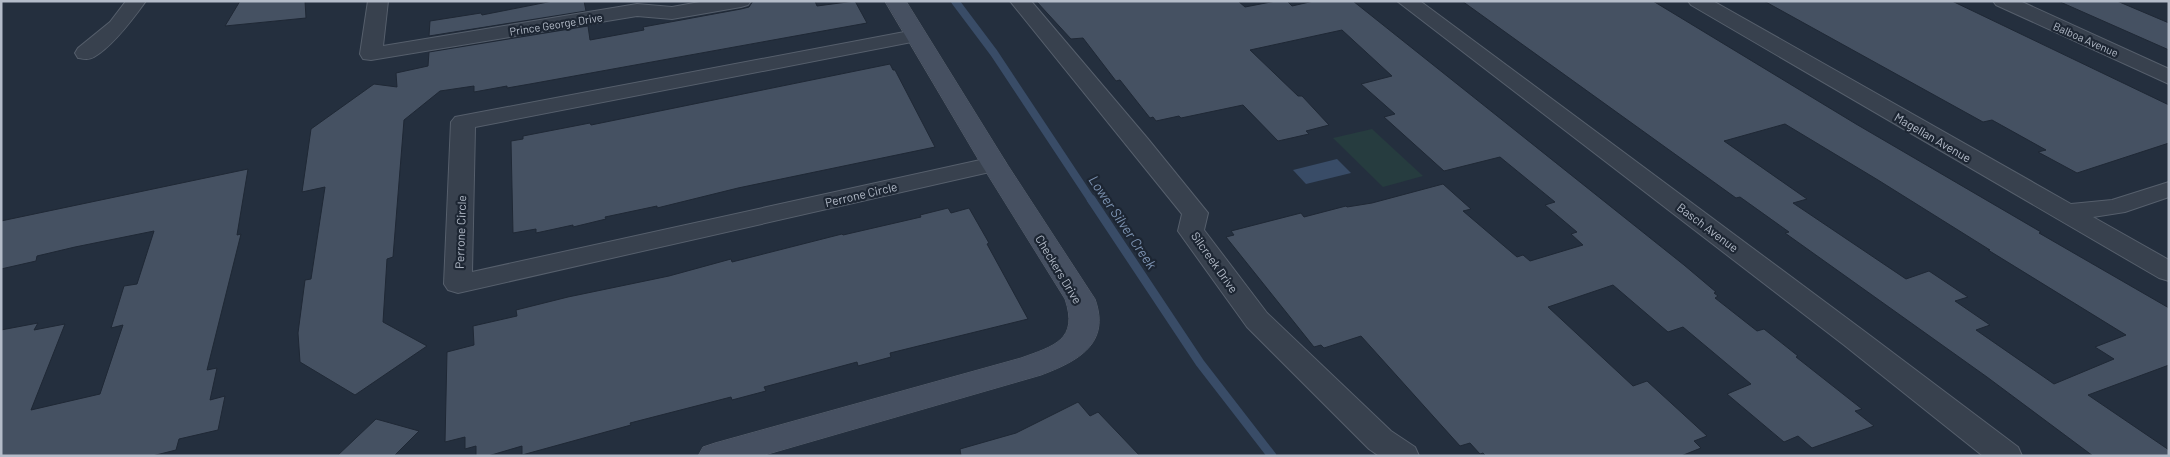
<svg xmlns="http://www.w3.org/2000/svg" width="2170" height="457" viewBox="0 0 2170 457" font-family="Barlow,sans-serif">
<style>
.green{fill:#263c3f}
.water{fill:#394c67}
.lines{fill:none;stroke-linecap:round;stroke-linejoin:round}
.stream-far1{stroke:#394c67;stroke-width:8}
.stream{stroke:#394c67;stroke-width:9}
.building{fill:#455162;stroke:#1f2835;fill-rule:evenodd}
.street-casing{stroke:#565f6c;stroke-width:2}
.secondary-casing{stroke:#565f6c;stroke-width:1}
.street{fill:#38414e;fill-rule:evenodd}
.secondary{fill:#465061;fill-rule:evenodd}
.labels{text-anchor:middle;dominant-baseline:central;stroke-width:4.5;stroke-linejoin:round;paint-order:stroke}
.far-street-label{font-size:11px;fill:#b4bcc9;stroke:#1d2633}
.street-label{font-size:12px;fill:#b4bcc9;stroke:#1d2633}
.water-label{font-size:14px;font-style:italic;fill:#7c92b1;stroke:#1d2633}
</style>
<rect width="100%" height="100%" fill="#242f3e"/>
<path class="green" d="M1372,129L1423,176L1383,187L1333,138Z"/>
<path class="water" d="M1337,159L1351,173L1306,184L1293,170Z"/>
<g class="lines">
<path class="stream-far1" d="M955,1L994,53L1092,201"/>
<path class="stream" d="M1091,199L1200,363L1272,456"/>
</g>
<g class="building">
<path d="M240,1H305L306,18L225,26Z"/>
<path d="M553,1H584L586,11L429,36L430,21L481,13L482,15Z"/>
<path d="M753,1H815L817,6L855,1L867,23L530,84L507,88V86L474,92V86L440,91L404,120L393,257L387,259L383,322L427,346L355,395L300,362L298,333L305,280L311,279L325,187L302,192L311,129L374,84L397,87L396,73L428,66L429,52L588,26L590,40L644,30L643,27L741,9L749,7Z"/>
<path d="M1036,1H1238L1245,7L1276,1H1287L1292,6L1314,1H1353L1684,265L1716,292L1714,293L1718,296L1715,298L1757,331L1764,329L1798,356L1796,357L1862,409L1855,411L1874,426L1812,448L1798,436L1784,442L1727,394L1751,384L1683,327L1668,332L1613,285L1548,307L1633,386L1647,381L1707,436L1694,441L1701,448L1681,456H1486L1483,453L1480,454L1470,443L1460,446L1361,336L1324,348L1321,345L1314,347L1226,237L1234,235L1231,231L1301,213L1304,217L1346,206L1347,207L1372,203L1443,184L1471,209L1463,211L1517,257L1523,255L1530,261L1583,245L1571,234L1577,232L1545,205L1555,202L1500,157L1444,171L1384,117L1395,114L1361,84L1392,76L1342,30L1250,50L1298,96H1302L1329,125L1306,131L1309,134L1278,141L1243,105L1181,118L1179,116L1156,121L1153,117L1150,118L1120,80L1116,81L1083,38L1071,39Z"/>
<path d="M1462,1H1653L1856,124L2041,232L2039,233L2169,308V365L2088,395L2169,450V456H2093L1987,377L1785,233L1789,232L1740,197L1736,198ZM1785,124L1878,180L1990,250H1988L2126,335L2095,347L2114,359L2054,384L1976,330L1990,325L1955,301L1968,297L1929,271L1906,279L1793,203L1807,199L1724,141Z"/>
<path d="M1764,1H1952L2169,105V143L2077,173L2038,152L2046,150L1992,120L1983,122Z"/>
<path d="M2058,1H2117L2169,23V50Z"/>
<path d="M890,64L893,70H895L935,147L738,188L657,208V206L605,217L606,219L573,227V225L536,233V229L513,233L511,141L523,139V136L590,123L591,125Z"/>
<path d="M248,169L237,235L241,234L207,370L217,368L210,400L225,396L218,430L179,439L176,450L152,456H1V330L38,323L34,330L65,324L31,410L100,394L123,325L111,328L124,286L137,284L154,231L75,247L37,256L36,261L1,269V221Z"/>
<path d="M948,208L951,213L969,208L989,243L987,244L1028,319L890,353L891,357L858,366L857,362L764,387L766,391L732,400L731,397L630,423L631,425L522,455V446L488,456H476V446L465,449V437L445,442L447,352L474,345L473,326L517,316L516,310L568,297L669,276L731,259L732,262L842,234L843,235L921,217L920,215Z"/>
<path d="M1078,402L1090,416L1098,412L1140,456H961L960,449L1016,433Z"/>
<path d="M376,419L419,431L394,456H337Z"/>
</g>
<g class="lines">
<g class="street-casing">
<g id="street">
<path d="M126,1H146C133,19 113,46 94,57C89,60 84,59 78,58L75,53L78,48L110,22Z"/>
<path d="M368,1H388L383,46L637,4L672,7L705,1H751L748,5L741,7L672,19L637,16L371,60L363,59L360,54Z"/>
<path d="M1010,1H1031L1148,139L1208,213L1204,230L1267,313L1391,431L1415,447L1419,456H1379L1369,449L1247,327L1178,231L1182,214Z"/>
<path d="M1397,1H1420L1864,331L2018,447L2022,456H1983L1844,345Z"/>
<path d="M1688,1H1713L2071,204L2112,200L2169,182V197L2125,212L2093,217L2169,260V281L2159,278L1691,5Z"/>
<path d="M1993,1H2020L2169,69V84L1996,5Z"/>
<path d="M915,30L922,32L925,36L922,40L475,127L472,272L994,157L1003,159L1006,164L1003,169L458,293L448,290L444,284L451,122L455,117Z"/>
</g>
</g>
<g class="secondary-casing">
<path id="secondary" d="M885,1H906L1007,164L1095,299C1111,344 1078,361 1041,375L761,456H698L703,447L715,443L1021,358C1054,346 1079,340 1065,299L981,164Z"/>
</g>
<use href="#street" class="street"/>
<use href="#secondary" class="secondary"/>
</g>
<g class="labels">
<g class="far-street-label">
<text transform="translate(556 24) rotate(-9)">Prince George Drive</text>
<text transform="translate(2086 39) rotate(24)">Balboa Avenue</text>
</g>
<g class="street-label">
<text transform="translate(1933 137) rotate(30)">Magellan Avenue</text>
<text transform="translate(861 194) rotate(-13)">Perrone Circle</text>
<text transform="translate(1708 227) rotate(37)">Basch Avenue</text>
<text transform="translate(460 232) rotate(-88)">Perrone Circle</text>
<text transform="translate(1215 262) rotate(55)">Silcreek Drive</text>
<text transform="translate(1059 269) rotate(59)">Checkers Drive</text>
</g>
<g class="water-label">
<text transform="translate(1123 222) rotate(56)">Lower Silver Creek</text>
</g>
</g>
<rect width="2170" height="457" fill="none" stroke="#b4bcc9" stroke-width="5"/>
</svg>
